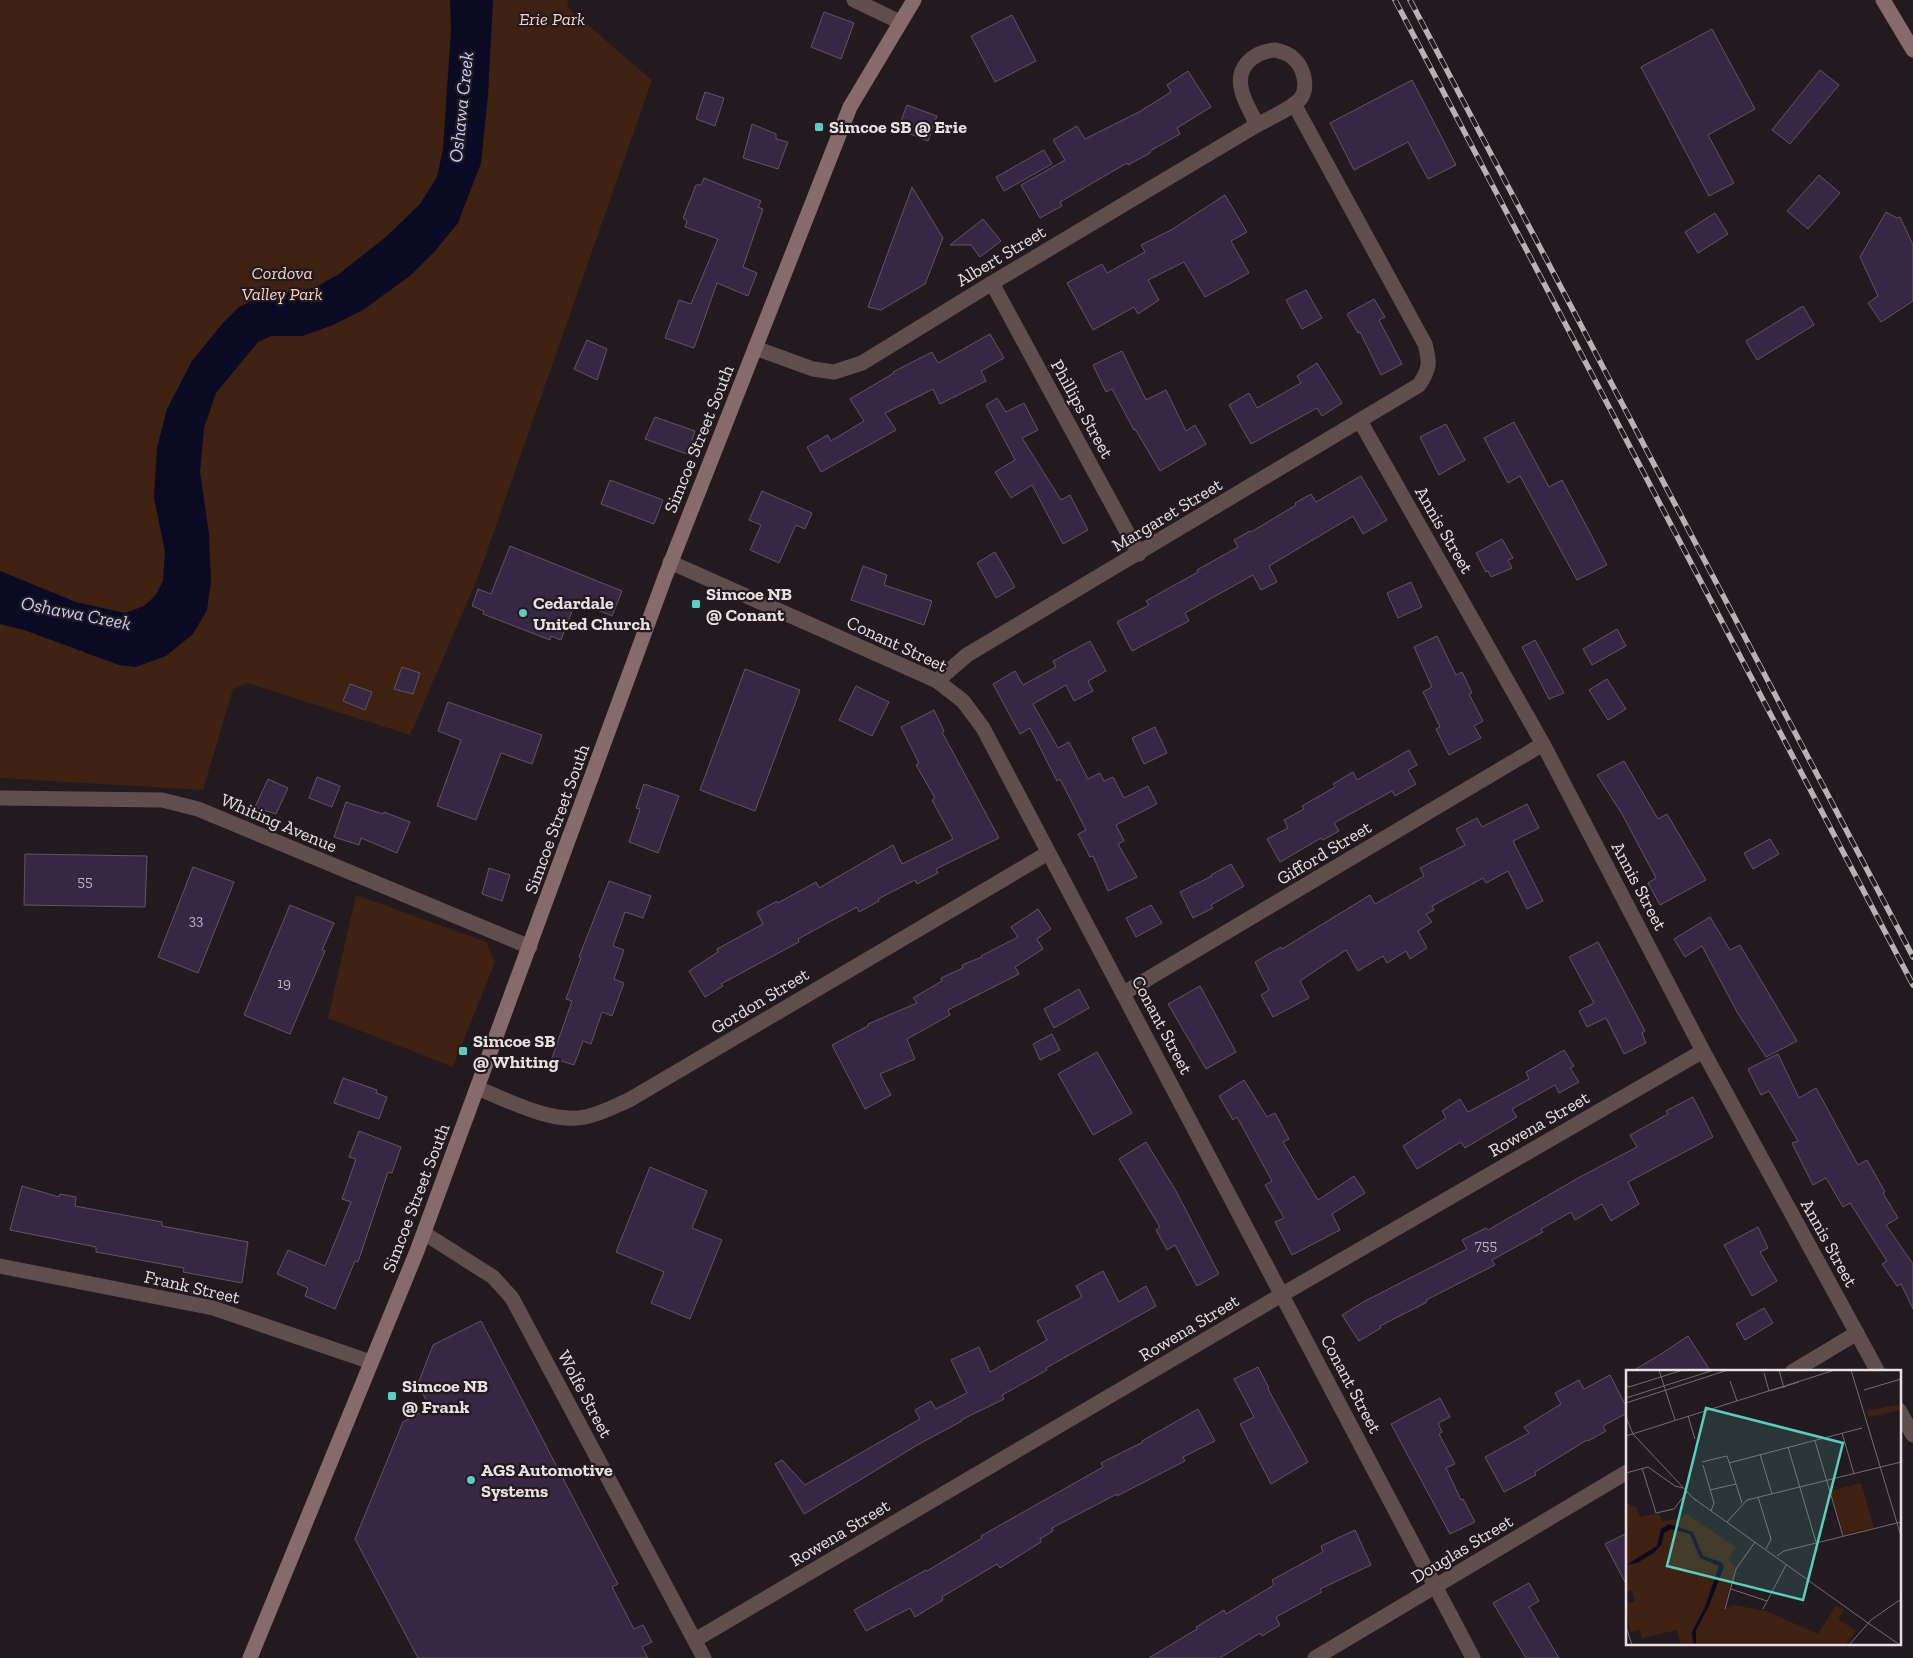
<svg xmlns="http://www.w3.org/2000/svg" width="1913" height="1658" viewBox="0 0 1913 1658" font-family="'Zilla Slab',serif">
<style>
.green{fill:#3f2112}
.water{fill:#0a0a25}
.building{fill:#382744;stroke:#5c575f}
.lines{fill:none;stroke-linecap:round;stroke-linejoin:round}
.street{stroke:#604e4f;stroke-width:15}
.secondary{stroke:#876a6b;stroke-width:15}
.rail-casing{stroke:#b8b2b5;stroke-width:5.5}
.rail{stroke:#221a1f;stroke-width:4;stroke-dasharray:11;stroke-linecap:butt}
.poi-dot{fill:#59cebe;stroke:#221a1f;stroke-width:2}
.labels{text-anchor:middle;dominant-baseline:central;stroke-width:4.5;stroke-linejoin:round;paint-order:stroke}
.number-label{font-size:15px;fill:#bbb2bc}
.park-label{font-size:18px;font-style:italic;fill:#f9d1bf;stroke:#221a1f}
.poi-label{font-size:18px;font-weight:bold;fill:#e7e1e4;stroke:#221a1f;text-anchor:start}
.street-label{font-size:18px;fill:#e7e1e4;stroke:#221a1f}
.water-label{font-size:19px;font-style:italic;fill:#c4cbfb;stroke:#221a1f}
.inset-road{fill:none;stroke:#716a6e;stroke-width:1}
.view{fill:#59cebe;fill-opacity:0.15;stroke:#59cebe;stroke-width:2.5}
.inset-edge{fill:none;stroke:#e7e1e4;stroke-width:2.5}
</style>
<rect width="100%" height="100%" fill="#221a1f"/>
<g class="green">
<path d="M0,0H567L569,9L652,80L478,577L410,735L248,683L233,689L203,790L0,778Z"/>
<path d="M356,895L486,942L495,962L453,1067L328,1018Z"/>
</g>
<path class="water" d="M450,0H493L488,96L481,163L458,223L435,251L411,275L363,310L333,325L303,336H271L258,342L216,393L204,428L200,472L209,534L211,583L207,610L193,634L166,656L136,667L119,665L24,630L0,624V571L76,602L125,613L144,606L155,596L163,581L165,552L154,498L157,448L167,409L192,361L222,324L239,307L261,297L314,288L339,274L387,236L420,204L437,177L443,149L451,30Z"/>
<g class="building">
<path d="M824,12L854,23L841,59L811,47Z"/>
<path d="M1012,15L1036,61L995,82L971,36Z"/>
<path d="M1712,29L1755,109L1708,135L1734,183L1709,196L1641,67Z"/>
<path d="M1820,70L1839,85L1790,144L1772,130Z"/>
<path d="M1188,71L1211,107L1177,128L1180,134L1150,151V153L1128,165L1127,163L1060,202L1062,206L1040,218L1021,185L1065,160L1053,140L1077,126L1085,139L1139,112L1171,92L1167,85Z"/>
<path d="M1412,80L1456,165L1428,179L1408,142L1354,170L1330,123Z"/>
<path d="M705,92L724,98L715,126L696,119Z"/>
<path d="M907,105L937,116L928,141L898,129Z"/>
<path d="M752,124L776,134V139L788,142L778,169L743,158Z"/>
<path d="M1044,150L1052,164L1004,191L996,177Z"/>
<path d="M1819,175L1840,193L1808,229L1787,211Z"/>
<path d="M704,178L761,201L758,207L763,209L743,267L757,273L748,296L717,283L694,348L665,338L679,300L691,304L718,239L685,227L687,221L683,218L696,185H701Z"/>
<path d="M912,187L943,238L925,284L881,310L868,307Z"/>
<path d="M1225,195L1247,232L1231,241L1249,273L1205,297L1184,262L1148,280L1159,300L1138,314L1134,307L1093,330L1067,283L1102,264L1107,273L1145,252L1141,245L1171,230Z"/>
<path d="M1886,212L1897,218L1900,217L1913,245V301L1881,322L1868,303L1878,296L1860,257Z"/>
<path d="M1715,213L1728,234L1698,253L1685,232Z"/>
<path d="M983,219L1001,241L980,257L971,245H950Z"/>
<path d="M1306,290L1322,318L1302,329L1286,300Z"/>
<path d="M1374,299L1385,317L1379,320L1402,364L1381,375L1360,332L1358,333L1347,314Z"/>
<path d="M1803,306L1814,325L1757,360L1746,341Z"/>
<path d="M990,334L1004,358L981,371L986,381L940,404L933,389L885,413L896,430L821,472L807,447L828,435L831,441L864,421L850,399L894,373L893,372L932,352L938,363Z"/>
<path d="M587,340L607,349L597,380L574,369Z"/>
<path d="M1122,351L1146,400L1166,390L1186,431L1195,425L1206,444L1160,471L1135,429L1134,430L1112,389L1106,392L1093,365Z"/>
<path d="M1317,363L1342,403L1322,416L1317,408L1251,444L1229,405L1249,393L1257,408L1301,383L1297,376Z"/>
<path d="M997,398L1006,412L1024,403L1038,430L1022,438L1061,500L1070,495L1088,530L1063,544L1032,485L1011,498L995,472L1015,460L986,405Z"/>
<path d="M655,417L695,431L687,454L645,439Z"/>
<path d="M1514,422L1549,487L1562,480L1607,565L1577,580L1520,476L1508,483L1484,438Z"/>
<path d="M1446,424L1465,460L1439,475L1420,437Z"/>
<path d="M1361,476L1387,520L1363,534L1353,516L1269,566L1277,582L1261,590L1253,575L1185,613L1189,621L1132,651L1117,622L1149,605L1146,601L1198,572L1197,570L1238,547L1234,540L1250,531L1251,532L1296,505L1295,503L1311,494L1316,502Z"/>
<path d="M610,480L663,500L654,524L601,504Z"/>
<path d="M762,491L812,513L805,529L796,525L779,563L750,550L761,525L749,520Z"/>
<path d="M1502,539L1513,558L1508,560L1512,568L1491,577L1488,571L1486,572L1476,553Z"/>
<path d="M510,546L622,591L612,616L576,601L561,640L551,636L550,640L483,614L484,611L472,606L478,589L491,594Z"/>
<path d="M995,552L1015,587L996,598L977,563Z"/>
<path d="M863,566L887,575L884,585L932,601L924,625L851,600Z"/>
<path d="M1411,582L1422,607L1398,618L1387,593Z"/>
<path d="M1617,629L1626,646L1592,665L1583,649Z"/>
<path d="M1437,636L1456,675L1462,672L1472,693L1469,694L1483,721L1474,726L1481,738L1449,755L1436,729L1440,727L1423,692L1432,687L1414,647Z"/>
<path d="M1535,640L1564,693L1549,699L1522,647Z"/>
<path d="M1090,641L1106,671L1088,681L1093,691L1074,701L1066,685L1033,704L1058,748L1069,742L1088,779L1100,773L1104,781L1113,777L1124,798L1148,786L1157,804L1116,825L1124,841L1118,844L1137,877L1108,891L1093,856L1090,857L1078,834L1086,830L1060,779L1057,781L1030,728L1020,734L993,684L1015,671L1023,685L1056,667L1053,661Z"/>
<path d="M402,667L420,673L413,694L394,689Z"/>
<path d="M745,669L800,690L755,811L700,790Z"/>
<path d="M1607,679L1626,709L1608,720L1589,690Z"/>
<path d="M350,684L372,692L365,710L343,701Z"/>
<path d="M856,686L889,702L872,736L839,720Z"/>
<path d="M448,702L542,735L532,764L501,753L476,820L437,806L461,740L438,731Z"/>
<path d="M934,710L944,731L942,732L999,838L936,869L938,873L917,884L915,880L878,899L879,901L859,912L857,907L798,939L799,942L721,984L723,986L705,997L689,971L718,952L717,949L763,924L757,912L777,901L778,903L816,882L819,888L893,845L902,864L953,839L932,800L935,798L916,765L919,763L901,727Z"/>
<path d="M1155,727L1167,753L1144,764L1132,738Z"/>
<path d="M1409,750L1417,765L1408,770L1416,784L1395,796L1392,791L1334,823L1339,831L1323,840L1321,838L1280,862L1267,839L1288,828L1284,820L1304,809L1302,806L1335,787L1333,784L1353,772L1357,780Z"/>
<path d="M1624,761L1658,819L1667,814L1706,880L1660,905L1648,883L1656,878L1622,814L1597,775Z"/>
<path d="M317,777L340,786L332,807L309,798Z"/>
<path d="M268,779L288,788L276,814L255,807Z"/>
<path d="M644,784L679,796L658,853L629,842L640,809L636,808Z"/>
<path d="M346,802L383,814L384,812L410,822L397,853L361,838L359,845L334,837Z"/>
<path d="M1527,804L1539,828L1513,841L1543,901L1527,909L1508,871L1486,883L1483,878L1432,906L1434,910L1426,914L1432,922L1418,931L1427,948L1410,959L1406,951L1387,963L1383,956L1358,971L1346,950L1300,981L1309,998L1273,1017L1261,995L1269,990L1255,962L1281,947L1282,949L1370,895L1375,904L1424,876L1420,868L1465,845L1456,829L1477,818L1482,827Z"/>
<path d="M1770,839L1779,854L1753,869L1744,853Z"/>
<path d="M25,854L147,856L145,907L24,905Z"/>
<path d="M1231,864L1244,886L1211,905L1213,908L1193,918L1180,892L1212,876L1211,875Z"/>
<path d="M193,867L234,882L198,973L158,957Z"/>
<path d="M489,868L510,875L502,901L482,894Z"/>
<path d="M609,881L651,896L643,918L625,912L613,946L624,950L614,979L624,983L612,1016L602,1012L591,1044L583,1041L574,1065L552,1058L572,1001L566,999L581,958L579,957Z"/>
<path d="M290,905L334,923L322,950L325,951L290,1034L244,1015Z"/>
<path d="M1151,905L1162,923L1136,937L1126,918Z"/>
<path d="M1038,909L1051,929L1037,939L1043,949L1015,967L1019,974L948,1010L950,1015L907,1039L915,1059L880,1074L891,1095L865,1109L832,1045L868,1026V1024L917,1003L913,998L942,981L941,978L963,968L962,965L982,957L981,956L1018,937L1011,927Z"/>
<path d="M1710,917L1730,950L1740,945L1797,1041L1766,1057L1737,1012L1702,946L1685,957L1674,939Z"/>
<path d="M1598,942L1645,1031L1642,1033L1646,1043L1624,1054L1606,1018L1587,1027L1579,1011L1594,1003L1569,957Z"/>
<path d="M1200,986L1236,1052L1206,1069L1168,1004Z"/>
<path d="M1079,989L1089,1008L1054,1028L1044,1009Z"/>
<path d="M1052,1034L1060,1050L1040,1060L1033,1044Z"/>
<path d="M1564,1050L1574,1066L1570,1068L1579,1082L1559,1093L1555,1085L1512,1109L1517,1117L1465,1148L1461,1142L1417,1169L1403,1146L1446,1118L1442,1111L1460,1099L1468,1112L1529,1079L1526,1072Z"/>
<path d="M1097,1052L1132,1113L1093,1135L1058,1074Z"/>
<path d="M1778,1054L1799,1098L1816,1088L1858,1165L1867,1160L1885,1192L1883,1193L1898,1218L1886,1225L1913,1264V1309L1901,1284L1897,1286L1882,1264L1887,1261L1850,1203L1843,1207L1826,1178L1813,1185L1792,1143L1798,1141L1769,1091L1761,1095L1748,1069Z"/>
<path d="M343,1078L377,1090L376,1093L387,1097L379,1119L334,1103Z"/>
<path d="M1244,1080L1267,1117L1275,1113L1289,1139L1283,1142L1318,1200L1354,1176L1365,1193L1332,1214L1340,1230L1292,1255L1275,1222L1284,1218L1265,1185L1272,1181L1237,1117L1233,1120L1219,1096Z"/>
<path d="M1693,1097L1713,1137L1628,1182L1639,1204L1611,1221L1602,1204L1575,1220L1571,1212L1541,1229L1543,1232L1492,1260L1495,1265L1426,1300L1427,1302L1380,1326L1381,1328L1359,1341L1342,1315L1365,1301L1467,1249L1462,1240L1486,1228L1488,1230L1580,1177L1637,1147L1630,1135L1668,1114L1666,1111Z"/>
<path d="M359,1131L401,1147L392,1173L388,1172L358,1262L355,1261L335,1309L305,1296L308,1288L277,1274L288,1250L325,1266L351,1202L342,1199L356,1159L349,1157Z"/>
<path d="M1146,1142L1176,1191L1219,1274L1197,1286L1175,1245L1167,1250L1156,1230L1160,1227L1119,1159Z"/>
<path d="M650,1167L707,1191L692,1228L722,1240L690,1319L651,1303L664,1272L616,1252Z"/>
<path d="M22,1186L59,1197L60,1194L76,1197L75,1206L162,1222V1226L248,1242L242,1283L183,1272L184,1268L96,1252V1247L10,1230Z"/>
<path d="M1758,1227L1768,1248L1760,1252L1777,1281L1752,1296L1724,1245Z"/>
<path d="M1103,1271L1119,1302L1146,1286L1156,1306L1046,1368L1047,1370L1002,1395L1004,1399L961,1420L962,1421L919,1444L804,1514L775,1464L782,1460L805,1485L920,1419L915,1410L931,1401L936,1409L967,1393L951,1360L979,1347L990,1372L1047,1340L1037,1321L1082,1297L1076,1286Z"/>
<path d="M1764,1308L1773,1323L1745,1340L1736,1324Z"/>
<path d="M481,1321L618,1584L612,1587L634,1629L643,1625L652,1642L642,1647L648,1658H418L355,1539L403,1422L430,1408L418,1384L433,1345Z"/>
<path d="M1688,1336L1711,1372H1631L1661,1354Z"/>
<path d="M1258,1367L1269,1388L1268,1389L1308,1462L1271,1484L1240,1424L1254,1417L1234,1379Z"/>
<path d="M1610,1375L1627,1408V1413L1603,1426L1606,1431L1588,1441L1587,1440L1535,1472L1536,1475L1504,1492L1485,1457L1529,1433L1524,1427L1561,1404L1555,1393L1579,1380L1584,1389Z"/>
<path d="M1440,1398L1450,1417L1438,1423L1442,1432L1439,1434L1455,1464L1446,1468L1461,1500L1463,1499L1475,1522L1450,1534L1391,1424Z"/>
<path d="M1198,1409L1215,1441L1183,1457L1185,1461L1117,1496V1494L1052,1528L1053,1531L1040,1539L1041,1542L1000,1568L997,1564L942,1597L943,1600L915,1617L910,1608L866,1631L854,1610L926,1570L927,1571L982,1538L981,1536L1103,1467L1101,1463L1143,1442L1142,1441Z"/>
<path d="M1355,1530L1371,1565L1320,1589L1322,1592L1276,1617L1280,1625L1262,1636L1260,1633L1220,1658H1149L1197,1629L1196,1627L1224,1610L1226,1614L1274,1585L1272,1580L1323,1552L1321,1546Z"/>
<path d="M1627,1533V1586L1605,1544Z"/>
<path d="M1529,1583L1539,1601L1529,1607L1559,1658H1526L1493,1603Z"/>
</g>
<g class="lines">
<g class="street">
<path d="M854,0L900,22"/>
<path d="M1275,50C1282,52 1288,53 1293,58C1303,66 1309,86 1301,98C1293,108 1268,119 1257,125C1252,114 1245,103 1242,92C1235,68 1252,52 1275,50Z"/>
<path d="M992,283L1139,554"/>
<path d="M755,348L813,369L834,372L862,363L992,283L1257,125"/>
<path d="M1360,421L1543,744L1703,1051L1878,1372"/>
<path d="M670,562L937,681L963,701L983,728L1473,1658"/>
<path d="M937,681L967,655L1419,385C1430,369 1430,362 1425,344L1294,104"/>
<path d="M0,798L162,800L198,809L530,947"/>
<path d="M1124,993L1543,744"/>
<path d="M477,1088C508,1100 551,1124 585,1117C601,1114 615,1106 629,1100L1048,853"/>
<path d="M424,1233L493,1277L512,1298L704,1658"/>
<path d="M0,1266L213,1308L371,1362"/>
<path d="M1792,1372L1857,1333"/>
<path d="M1899,1410L1913,1435"/>
<path d="M695,1640L1283,1294L1703,1051"/>
<path d="M1315,1658L1627,1472"/>
</g>
<g class="secondary">
<path d="M1883,0L1913,50"/>
<path d="M250,1658L417,1251L665,577L850,107L914,0"/>
</g>
<g class="rail-casing">
<g id="rail">
<path d="M1395,0L1913,985"/>
<path d="M1410,0L1913,957"/>
</g>
</g>
<use href="#rail" class="rail"/>
</g>
<g class="poi-dot">
<rect x="814" y="122" width="10" height="10" rx="2.5"/>
<rect x="691" y="599" width="10" height="10" rx="2.5"/>
<circle cx="523" cy="613" r="5"/>
<rect x="458" y="1046" width="10" height="10" rx="2.5"/>
<rect x="387" y="1391" width="10" height="10" rx="2.5"/>
<circle cx="471" cy="1480" r="5"/>
</g>
<g class="labels">
<g class="number-label">
<text x="85" y="881">55</text>
<text x="196" y="920">33</text>
<text x="284" y="983">19</text>
<text x="1486" y="1245">755</text>
</g>
<g class="park-label">
<text x="552" y="19">Erie Park</text>
<text x="282" y="273">Cordova<tspan x="282" dy="21">Valley Park</tspan></text>
</g>
<g class="poi-label">
<text x="829" y="127">Simcoe SB @ Erie</text>
<text x="706" y="594">Simcoe NB<tspan x="706" dy="21">@ Conant</tspan></text>
<text x="533" y="603">Cedardale<tspan x="533" dy="21">United Church</tspan></text>
<text x="473" y="1041">Simcoe SB<tspan x="473" dy="21">@ Whiting</tspan></text>
<text x="402" y="1386">Simcoe NB<tspan x="402" dy="21">@ Frank</tspan></text>
<text x="481" y="1470">AGS Automotive<tspan x="481" dy="21">Systems</tspan></text>
</g>
<g class="street-label">
<text transform="translate(1001 256) rotate(-31)">Albert Street</text>
<text transform="translate(1082 409) rotate(61)">Phillips Street</text>
<text transform="translate(699 439) rotate(-68)">Simcoe Street South</text>
<text transform="translate(1167 515) rotate(-31)">Margaret Street</text>
<text transform="translate(1444 530) rotate(60)">Annis Street</text>
<text transform="translate(897 644) rotate(25)">Conant Street</text>
<text transform="translate(557 819) rotate(-70)">Simcoe Street South</text>
<text transform="translate(279 823) rotate(23)">Whiting Avenue</text>
<text transform="translate(1324 853) rotate(-31)">Gifford Street</text>
<text transform="translate(1639 886) rotate(62)">Annis Street</text>
<text transform="translate(760 1001) rotate(-31)">Gordon Street</text>
<text transform="translate(1162 1025) rotate(62)">Conant Street</text>
<text transform="translate(1539 1124) rotate(-30)">Rowena Street</text>
<text transform="translate(416 1198) rotate(-69)">Simcoe Street South</text>
<text transform="translate(1829 1243) rotate(61)">Annis Street</text>
<text transform="translate(192 1287) rotate(13)">Frank Street</text>
<text transform="translate(1189 1328) rotate(-31)">Rowena Street</text>
<text transform="translate(1351 1384) rotate(62)">Conant Street</text>
<text transform="translate(585 1394) rotate(62)">Wolfe Street</text>
<text transform="translate(840 1533) rotate(-31)">Rowena Street</text>
<text transform="translate(1462 1549) rotate(-31)">Douglas Street</text>
</g>
<g class="water-label">
<text transform="translate(461 107) rotate(-84)">Oshawa Creek</text>
<text transform="translate(76 613) rotate(11)">Oshawa Creek</text>
</g>
</g>
<g transform="translate(1626 1370)">
<rect width="275" height="275" fill="#221a1f"/>
<path d="M275,34V40L243,47L240,41ZM235,113L248,158L218,165L204,121ZM3,133L5,137L10,136L14,147L29,144H33L36,151L53,149L61,144L110,177L102,190L110,196L98,238L108,235L140,241L192,264L210,235L218,240L212,249L230,261L219,275H55L51,260L16,268L14,260L4,262L0,234L9,232L6,220L0,222V134Z" fill="#3f2112"/>
<path d="M43,154L67,162L77,186L95,192L98,196L83,236L70,260V275L67,273L66,262L79,237L93,196L74,188L64,164L45,159L38,163L36,174L29,182L11,193L0,195L31,176L35,159Z" fill="#0a0a25"/>
<path class="inset-road" d="M33,0L49,50M153,0L158,18M225,0L275,166M138,3L143,21M104,11L111,31M0,15L3,17L57,0M238,20L275,9M144,21L173,12M0,28L88,0M0,33L102,0M62,46L69,69M0,47L7,64L67,128L242,253M216,63L228,104M0,66L209,0M189,71L217,166M162,77L190,172M134,84L146,124M76,92L101,86L116,133M103,93L236,58M77,95L88,133L85,141M16,98L30,143L48,139L61,122M0,103L22,97L49,116L57,118M84,120L110,114M132,127L145,169L140,179M101,152L121,130L275,92M151,186L158,181L275,152M105,219L141,231M99,239L110,199L129,172M137,239L160,195M242,253L274,275M0,257L6,275M223,275L245,250L275,229"/>
<path class="view" d="M80,38L217,73L177,230L41,196Z"/>
<rect width="275" height="275" class="inset-edge"/>
</g>
</svg>
